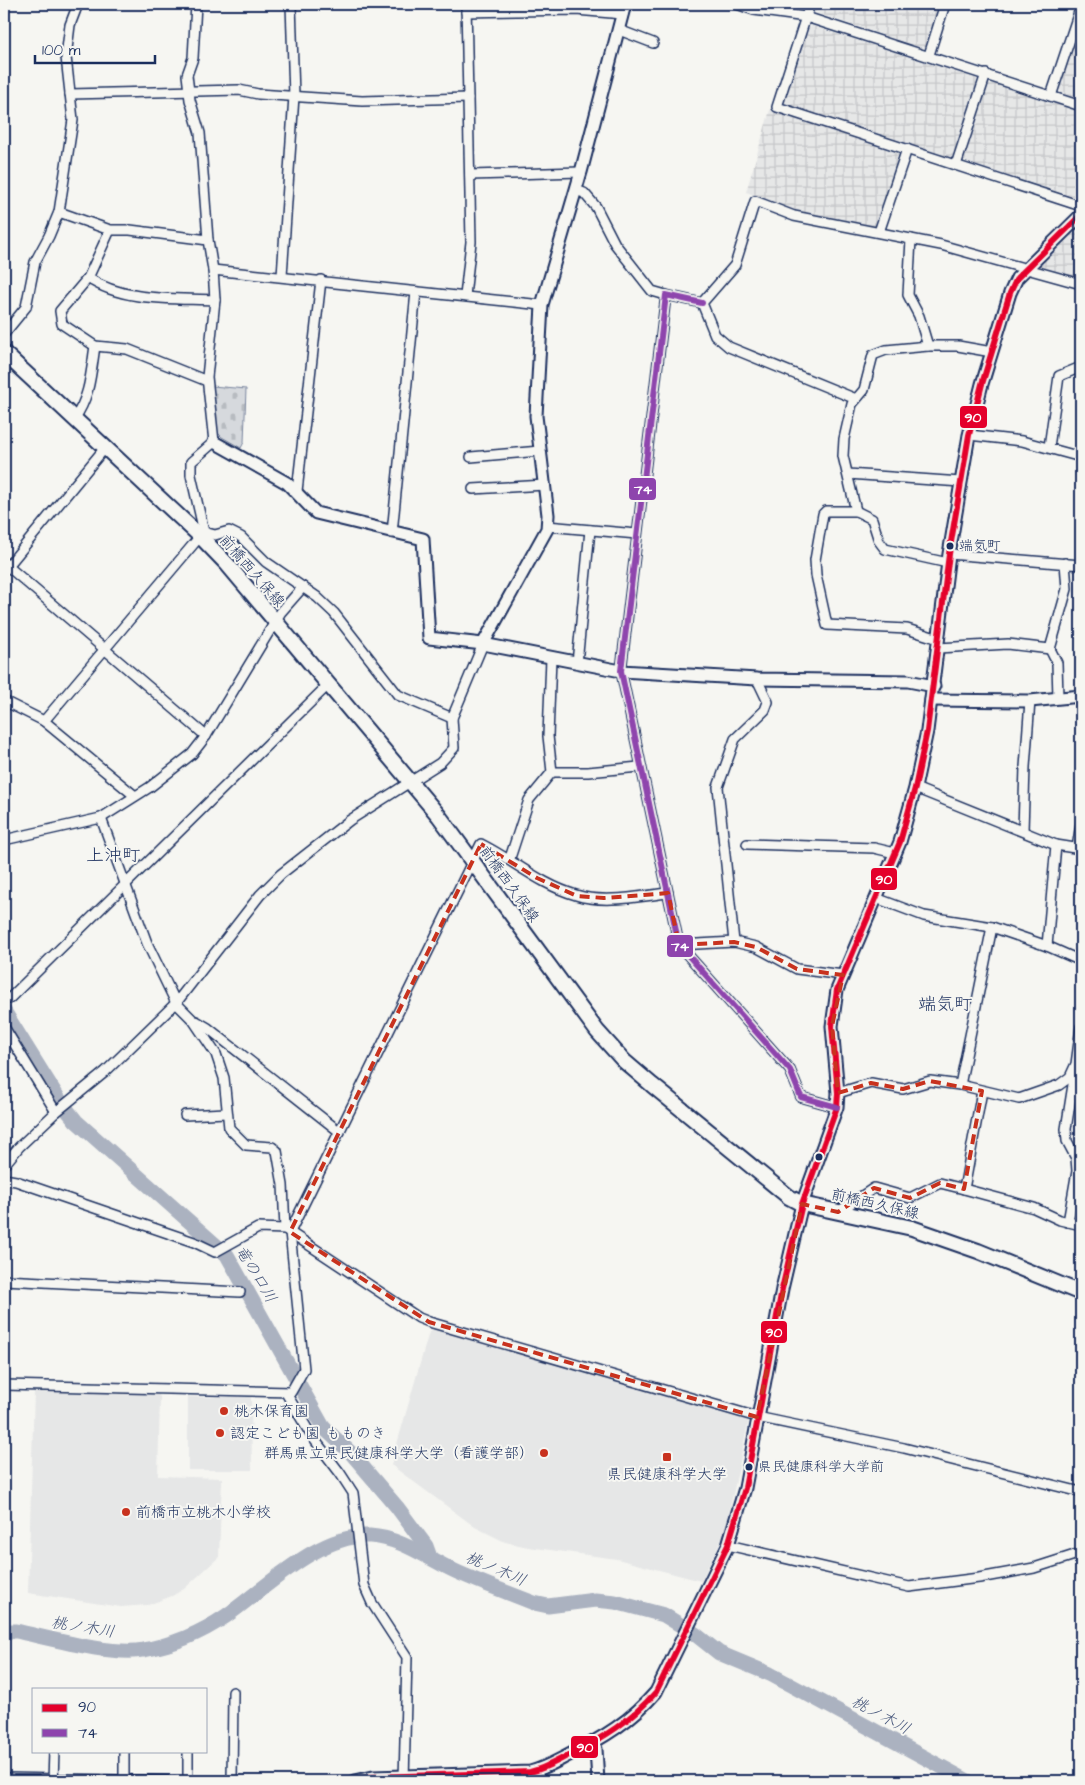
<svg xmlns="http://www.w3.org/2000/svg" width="1085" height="1785" viewBox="0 0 1085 1785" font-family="'Architects Daughter','Klee One',sans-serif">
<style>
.built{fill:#e6e7e7}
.industrial{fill:url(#industrial-grid)}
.cemetery{fill:url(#cemetery-stones);stroke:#78849e}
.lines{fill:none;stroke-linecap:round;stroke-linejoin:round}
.river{stroke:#abb2c0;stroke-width:15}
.minor-casing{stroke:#1b2f5e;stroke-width:12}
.tertiary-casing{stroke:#1b2f5e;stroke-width:15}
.primary-casing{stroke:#1b2f5e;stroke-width:18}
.minor{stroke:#f6f6f2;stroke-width:9}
.tertiary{stroke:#f6f6f2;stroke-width:11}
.primary{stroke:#f6f6f2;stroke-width:14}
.bus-1-casing{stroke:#f6f6f2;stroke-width:10}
.bus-2-casing{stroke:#f6f6f2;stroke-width:10}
.bus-1{stroke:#e4002b;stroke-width:6}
.bus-2{stroke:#8e44ad;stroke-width:6}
.marked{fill:none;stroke:#c8321e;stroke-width:4;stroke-dasharray:10 6;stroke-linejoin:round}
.bus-dot{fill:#1b2f5e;stroke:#f6f6f2;stroke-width:2}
.poi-dot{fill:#c8321e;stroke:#f6f6f2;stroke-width:2}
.labels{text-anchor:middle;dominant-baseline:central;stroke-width:4;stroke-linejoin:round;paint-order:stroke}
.bus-label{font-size:14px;fill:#1b2f5e;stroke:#f6f6f2;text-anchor:start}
.street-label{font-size:15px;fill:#1b2f5e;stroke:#f6f6f2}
.poi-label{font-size:15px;fill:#1b2f5e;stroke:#f6f6f2;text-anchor:start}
.water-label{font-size:16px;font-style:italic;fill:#46567b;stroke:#f6f6f2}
.quarter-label{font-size:18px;fill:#1b2f5e;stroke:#f6f6f2}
.line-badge{stroke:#f6f6f2;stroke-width:2}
.badge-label{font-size:14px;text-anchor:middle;font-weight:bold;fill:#fff}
</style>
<defs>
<pattern id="industrial-grid" width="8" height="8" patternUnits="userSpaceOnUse" patternTransform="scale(1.25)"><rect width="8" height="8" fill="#e6e7e7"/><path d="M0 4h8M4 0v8" fill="none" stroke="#c5c6c9"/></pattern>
<pattern id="cemetery-stones" width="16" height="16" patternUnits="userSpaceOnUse" patternTransform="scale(1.25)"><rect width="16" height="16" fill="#d6d9dd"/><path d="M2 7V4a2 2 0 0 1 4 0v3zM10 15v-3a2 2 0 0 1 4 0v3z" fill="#b7bbc0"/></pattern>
</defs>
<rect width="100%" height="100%" fill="#f6f6f2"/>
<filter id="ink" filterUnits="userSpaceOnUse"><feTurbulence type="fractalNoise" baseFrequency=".02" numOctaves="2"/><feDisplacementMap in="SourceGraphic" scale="10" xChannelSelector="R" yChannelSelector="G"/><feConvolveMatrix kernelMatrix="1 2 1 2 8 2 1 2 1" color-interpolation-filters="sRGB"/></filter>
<g filter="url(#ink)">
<g class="built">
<path d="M435,1329L749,1419L725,1532L701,1581L617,1559L528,1547L505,1542L475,1527L391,1465L429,1332Z"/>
<path d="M34,1391L158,1393L160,1397L158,1476L222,1478L219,1557L184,1589L172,1596L148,1605L121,1607L28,1593Z"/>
<path d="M188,1397H251L252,1470H188Z"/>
</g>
<g class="industrial">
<path d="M817,4H940L926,47L922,48L817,13L814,11Z"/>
<path d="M1081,23V99L1061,93L1059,86Z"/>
<path d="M812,26L977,79L978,84L955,156L950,159L787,105L785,101L808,28Z"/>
<path d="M993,83L1081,112V199L967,163L964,159L987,85Z"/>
<path d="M770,110L898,153L900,159L879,225L873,228L795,211L746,192Z"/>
<path d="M1081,225V279L1040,269L1038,265Z"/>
</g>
<path class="cemetery" d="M212,386L246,389L244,442L241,448L222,437L216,431Z"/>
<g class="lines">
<g class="river">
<path d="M4,1011L60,1101L76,1121L227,1255L323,1427L351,1453L397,1507L426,1546L430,1557"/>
<path d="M4,1631H16C49,1638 113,1656 143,1650C173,1645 201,1633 226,1616C265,1589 319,1533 370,1536C402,1538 428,1559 457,1572C482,1583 508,1593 534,1603L548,1606L595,1600L615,1602L664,1615L695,1634L719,1653L770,1674L968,1781"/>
</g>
<g class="minor-casing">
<g id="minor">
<path d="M196,4L193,58L187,75L190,100L200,133L208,240L213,270L215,300L207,377L214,442L191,462V475L204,532"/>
<path d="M737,4L754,10L806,17L1081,106"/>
<path d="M810,4L777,107L1081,206"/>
<path d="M466,12L576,10L623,14"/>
<path d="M619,30L653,43"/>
<path d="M929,55L945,4"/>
<path d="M70,94L239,90L258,94L362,101L468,98"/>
<path d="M1051,96L1081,6"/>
<path d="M956,165L986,74"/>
<path d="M470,175L581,172"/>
<path d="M576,190L584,193L596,207L615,244L652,291L666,295"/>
<path d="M59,212L110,230H130L208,240"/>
<path d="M110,230L88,278L60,311L62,324L95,346L127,349L207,381"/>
<path d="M879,232L907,149"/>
<path d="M911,239L908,295L919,316L928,346L886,350L873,355L864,390L852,404L844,439L843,456L856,511H826L823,514L815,560L816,575L827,625L907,629L939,639"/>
<path d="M213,270L542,305"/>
<path d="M282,276L294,96L291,4"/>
<path d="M88,278C123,302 174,298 215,300"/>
<path d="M465,296L471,242L466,4"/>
<path d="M702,303L666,295L621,671L679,945L790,1070L801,1097L837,1107"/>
<path d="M702,303L735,265L755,201L794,216L941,245L1081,284"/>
<path d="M702,303L715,335L729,347L856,399"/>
<path d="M4,334L26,307L35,262L49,236L59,212L73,120L66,57L70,25L78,4"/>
<path d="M928,346H958L992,352"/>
<path d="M74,419C90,398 91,372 95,346"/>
<path d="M969,435L1022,441L1081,457"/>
<path d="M1049,447L1059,376L1081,367"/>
<path d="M471,457L540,451"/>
<path d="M848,474L961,482"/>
<path d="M473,489L545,485"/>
<path d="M297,491L321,280"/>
<path d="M856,511L872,519L879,541L885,549L948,563"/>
<path d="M547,526L637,534"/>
<path d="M204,532L215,535L229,531L241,537L266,562L317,597L334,613L398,695L452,718"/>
<path d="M392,533L416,292"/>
<path d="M949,554L1081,565"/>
<path d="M4,563L206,736"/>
<path d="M8,566L104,449"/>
<path d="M938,648L1008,644L1050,649"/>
<path d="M551,658L548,736L552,772H588L639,767"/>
<path d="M577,663L590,530"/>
<path d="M1058,698L1057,663L1050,649L1067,589L1065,563"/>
<path d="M4,701L44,721L135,796"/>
<path d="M44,721L202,534"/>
<path d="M915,788L1056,845L1047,946"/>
<path d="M101,818L147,943L176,1003L193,1020L216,1054L224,1078L229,1128L246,1145L272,1147L277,1151L283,1185L285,1229"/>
<path d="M1023,830L1025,767L1030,701"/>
<path d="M4,840L101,818L150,787L192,754L206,736L281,612L303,587"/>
<path d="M747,844L874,848L895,853"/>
<path d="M1056,845L1081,849"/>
<path d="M1077,848L1081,824"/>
<path d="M510,858L529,800L552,772"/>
<path d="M876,898L924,916L992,927L1047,946L1081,961"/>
<path d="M734,942L718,787L735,739L765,710L768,702L757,679"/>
<path d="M679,945L734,942L756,947L797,969L843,975"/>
<path d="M9,999L328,685"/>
<path d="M196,1021L208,1028L340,1132"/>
<path d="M4,1027L56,1112"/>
<path d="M960,1085L992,927"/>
<path d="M982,1091L964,1189L1034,1208L1060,1220L1081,1225"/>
<path d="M838,1093L871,1083L903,1089L930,1081L960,1085L1019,1099L1059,1085L1070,1077L1076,1064L1081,1027"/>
<path d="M185,1115L226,1113"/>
<path d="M4,1165L19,1147L56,1112L105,1072L176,1003L260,895L281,874L350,820L440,763L454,748L452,718L483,644"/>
<path d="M4,1179L16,1181L194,1242L215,1252L258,1228L285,1229L419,1318L429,1322L757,1417L904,1448L1081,1492"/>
<path d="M838,1212L874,1188L910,1198L940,1183L964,1189"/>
<path d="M1068,1222L1077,1171L1076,1158L1067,1141L1066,1129L1075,1072"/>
<path d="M4,1280L240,1292"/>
<path d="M4,1385L291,1392L304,1369L290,1232L481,844C513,860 541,885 576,895C604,904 640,896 668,893"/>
<path d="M286,1393L311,1435L340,1473L353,1493L364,1585L372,1603L407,1657L404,1781"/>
<path d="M728,1545L909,1587L979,1578L1034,1568L1081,1553"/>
<path d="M124,1751V1780"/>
<path d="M4,1778L172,1781"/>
<path d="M53,1781L54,1751"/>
<path d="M188,1781V1751"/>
<path d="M232,1781L233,1692"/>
</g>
</g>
<g class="tertiary-casing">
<g id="tertiary">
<path d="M214,442L287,483L316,513L423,539L429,638L483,644L621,671L757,679L908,681L934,686"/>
<path d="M483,644L547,529L548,515L536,416L542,305L581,172L625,4"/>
<path d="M931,700L1030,701L1081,696"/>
<path d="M594,1742L596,1749L598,1781"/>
<path d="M355,1781L373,1777L530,1772C544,1769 557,1761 569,1755C603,1738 631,1721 656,1692L728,1545L745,1488L782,1289L802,1204L837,1107L838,1093L832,1026L837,990L900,842L915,788L927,731L949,554L969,435L982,384L1010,293L1017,278L1081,215"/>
</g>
</g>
<g class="primary-casing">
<path id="primary" d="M4,353L200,536L227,564L439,816L597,1031L624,1061L652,1085L789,1197L802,1204L912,1228L978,1251L1081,1293"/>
</g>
<use href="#minor" class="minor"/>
<use href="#tertiary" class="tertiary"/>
<use href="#primary" class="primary"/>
<g class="bus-1-casing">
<path id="bus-1" d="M355,1781L373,1777L530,1772C544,1769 557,1761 569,1755C603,1738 631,1721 656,1692L728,1545L745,1488L782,1289L802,1204L837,1107L838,1093L832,1026L837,990L900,842L915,788L927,731L949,554L969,435L982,384L1010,293L1017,278L1081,215"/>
</g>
<g class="bus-2-casing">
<path id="bus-2" d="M702,303L666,295L621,671L679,945L790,1070L801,1097L837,1107"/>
</g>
<use href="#bus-1" class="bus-1"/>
<use href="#bus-2" class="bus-2"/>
</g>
</g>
<path class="marked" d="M481,844L537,878L577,896L604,898L668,893L679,945L734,942L756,947L797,969L843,975L832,1026L838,1093L871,1083L903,1089L930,1081L982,1091L964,1189L940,1183L910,1198L874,1188L838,1212L802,1204L757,1417L429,1322L290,1232Z"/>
<g class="bus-dot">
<circle cx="950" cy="546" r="4.5"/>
<circle cx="819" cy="1157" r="4.5"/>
<circle cx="749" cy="1467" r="4.5"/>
</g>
<g class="poi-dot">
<circle cx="224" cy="1411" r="5"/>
<circle cx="220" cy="1433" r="5"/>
<circle cx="544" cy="1453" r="5"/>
<rect x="662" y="1452" width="10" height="10" rx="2.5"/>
<circle cx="126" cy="1512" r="5"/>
</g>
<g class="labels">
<g class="bus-label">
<text x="959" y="546">端気町</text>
<text x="758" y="1467">県民健康科学大学前</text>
</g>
<g class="street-label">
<text transform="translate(252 571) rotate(49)">前橋西久保線</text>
<text transform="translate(509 884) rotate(54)">前橋西久保線</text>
<text transform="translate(875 1204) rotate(13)">前橋西久保線</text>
</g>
<g class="poi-label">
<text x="234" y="1411">桃木保育園</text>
<text x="230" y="1433">認定こども園 もものき</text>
<text x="534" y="1453" text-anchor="end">群馬県立県民健康科学大学（看護学部）</text>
<text x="667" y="1474" text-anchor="middle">県民健康科学大学</text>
<text x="136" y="1512">前橋市立桃木小学校</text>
</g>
<g class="water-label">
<text transform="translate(256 1274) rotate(59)">竜の口川</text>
<text transform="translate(496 1569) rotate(23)">桃ノ木川</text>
<text transform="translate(83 1627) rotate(9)">桃ノ木川</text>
<text transform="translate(881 1715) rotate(28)">桃ノ木川</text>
</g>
<g class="quarter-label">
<text x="113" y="855">上沖町</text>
<text x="945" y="1004">端気町</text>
</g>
</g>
<g class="line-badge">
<rect x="959" y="405" width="29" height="24" rx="5" fill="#e4002b"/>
<rect x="628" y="477" width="29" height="24" rx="5" fill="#8e44ad"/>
<rect x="870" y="867" width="28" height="24" rx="5" fill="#e4002b"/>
<rect x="666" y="934" width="28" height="24" rx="5" fill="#8e44ad"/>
<rect x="760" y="1320" width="28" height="24" rx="5" fill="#e4002b"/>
<rect x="570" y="1735" width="29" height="24" rx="5" fill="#e4002b"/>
</g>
<g class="badge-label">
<text x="973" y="422">90</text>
<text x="643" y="494">74</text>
<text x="884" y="884">90</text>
<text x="680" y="951">74</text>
<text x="774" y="1337">90</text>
<text x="585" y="1752">90</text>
</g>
<rect width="1085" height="1785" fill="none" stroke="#f6f6f2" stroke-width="20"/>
<rect x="10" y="10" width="1065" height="1765" fill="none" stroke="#1b2f5e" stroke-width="2" filter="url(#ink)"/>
<rect x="32" y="1688" width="175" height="65" fill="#f6f6f2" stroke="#9ea6b7"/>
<rect x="42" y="1704" width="25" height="8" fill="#e4002b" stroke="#9ea6b7"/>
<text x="78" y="1712" font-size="15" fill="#1b2f5e">90</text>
<rect x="42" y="1729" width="25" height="8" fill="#8e44ad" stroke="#9ea6b7"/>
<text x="78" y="1738" font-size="15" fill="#1b2f5e">74</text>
<path d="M35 55v8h120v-8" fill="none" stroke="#1b2f5e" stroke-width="2.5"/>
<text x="42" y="55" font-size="15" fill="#1b2f5e" stroke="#f6f6f2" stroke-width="4" paint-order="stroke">100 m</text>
</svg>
